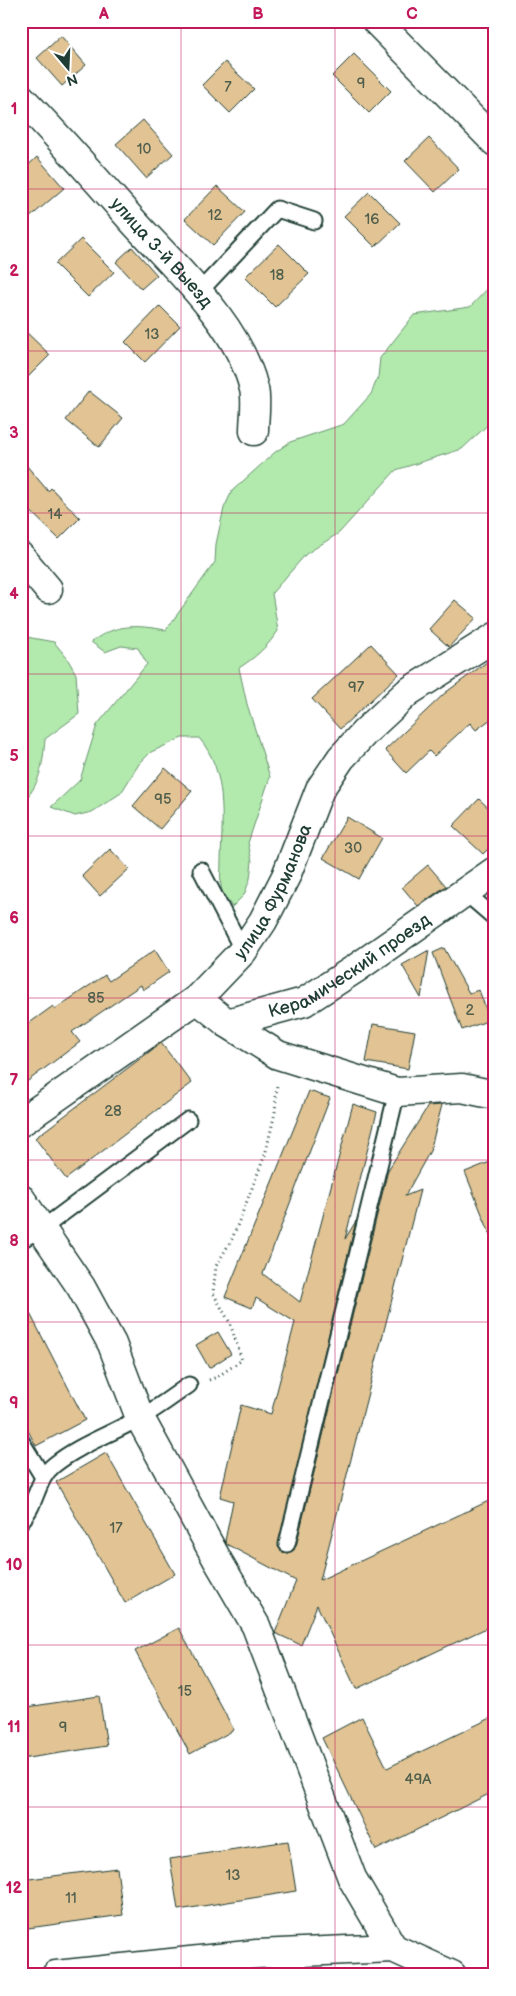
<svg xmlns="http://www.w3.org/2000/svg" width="516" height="1996" viewBox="0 0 516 1996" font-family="'Balsamiq Sans',sans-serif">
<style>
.green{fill:#b2e9ac;stroke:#689370}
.building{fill:#e1c394;stroke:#1f3d34}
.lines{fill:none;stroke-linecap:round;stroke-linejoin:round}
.lane-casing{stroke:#1f3d34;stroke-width:19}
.street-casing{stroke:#1f3d34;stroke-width:31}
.path{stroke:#1f3d34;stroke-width:3;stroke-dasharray:1 4;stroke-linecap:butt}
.lane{stroke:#fff;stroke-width:15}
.street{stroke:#fff;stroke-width:28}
.grid{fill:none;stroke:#c2185b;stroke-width:1;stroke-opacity:0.55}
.labels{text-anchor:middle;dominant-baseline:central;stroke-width:5;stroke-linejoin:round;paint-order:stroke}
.number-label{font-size:15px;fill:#505e4c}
.street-label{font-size:18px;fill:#1f3d34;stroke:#fff}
.neatline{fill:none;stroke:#c2185b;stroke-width:2}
.grid-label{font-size:16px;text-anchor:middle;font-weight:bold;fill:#c2185b}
</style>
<rect width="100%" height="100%" fill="#fff"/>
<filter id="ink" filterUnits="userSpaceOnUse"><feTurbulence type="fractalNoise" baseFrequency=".02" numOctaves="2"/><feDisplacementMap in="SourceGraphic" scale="10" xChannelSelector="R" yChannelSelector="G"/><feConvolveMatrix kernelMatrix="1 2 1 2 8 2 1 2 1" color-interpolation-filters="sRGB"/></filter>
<g filter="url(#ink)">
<g class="green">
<path d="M495,281V418L462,449L396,470L339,533L306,554L272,593L278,631C267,647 256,657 239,668L247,704L270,777L248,843L252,861L250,879L244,895L232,907C230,903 225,899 223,894C219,885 221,870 221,860C222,818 228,772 199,738H182L151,752L139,764L121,793L92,812L75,816L51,807L80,780L97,725L147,664L138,648L121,646L105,652L91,642C117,623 136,625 166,630L215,562L216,544L224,508L232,491L274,453L290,442L344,424L371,394L378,377L380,358L414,315L470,307Z"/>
<path d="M21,636L54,642L67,658L76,674L79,714L45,739C43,765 40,786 21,804Z"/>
</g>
<g class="building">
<path d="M61,36L86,65L62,86L37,58Z"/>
<path d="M354,54L391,91L369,113L332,76Z"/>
<path d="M225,62L254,89L230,113L202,85Z"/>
<path d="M143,120L173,154L146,178L116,144Z"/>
<path d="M429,138L459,169L435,192L405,161Z"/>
<path d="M37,157L64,188L21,225V172Z"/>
<path d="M217,186L245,212L213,245L185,219Z"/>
<path d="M369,192L400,223L375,247L344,216Z"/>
<path d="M81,239L114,272L88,297L55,264Z"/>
<path d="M279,244L309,274L275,307L245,277Z"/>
<path d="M132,247L157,275L141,289L116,262Z"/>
<path d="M160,306L180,326L145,362L125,342Z"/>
<path d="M21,327L50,355L21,384Z"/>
<path d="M89,391L123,418L99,447L66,420Z"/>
<path d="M21,459L48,491L51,488L80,518L59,539L21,502Z"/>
<path d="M455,600L476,618L449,647L429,629Z"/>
<path d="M371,644L399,674L340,729L312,699Z"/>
<path d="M495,656V716L476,730L470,723L434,756L429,751L406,773L385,750L445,693Z"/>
<path d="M165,768L192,791L160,829L133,806Z"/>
<path d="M479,799L495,814V842L483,854L453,826Z"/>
<path d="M347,817L382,838L359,879L323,858Z"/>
<path d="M110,849L129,869L100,896L82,876Z"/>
<path d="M428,865L446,886L418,906L402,887Z"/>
<path d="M444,948L469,993L479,990L490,1020L462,1030L433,953Z"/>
<path d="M155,950L169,972L143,990L141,985L72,1032L80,1042L21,1086V1029L53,1006L55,1009L105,975L109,981Z"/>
<path d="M429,950L421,998L402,965Z"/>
<path d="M373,1024L415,1031L408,1069L366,1062Z"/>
<path d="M161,1043L192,1083L66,1179L35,1138Z"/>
<path d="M309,1091L330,1098L263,1274L300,1302L353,1104L377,1112L345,1239L356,1221L278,1547L284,1553H289L296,1546L388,1170L428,1106L442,1105L430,1151L405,1196L420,1190L320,1580L495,1498V1624L356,1689L317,1605L301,1645L275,1633L296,1581L226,1544L225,1541L233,1501L220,1497L241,1405L271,1414L295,1322L256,1298L252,1308L225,1297Z"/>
<path d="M495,1160V1244H494L465,1172Z"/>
<path d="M21,1296L85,1420L36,1446L21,1417Z"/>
<path d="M218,1332L231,1354L209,1368L196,1345Z"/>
<path d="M106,1453L175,1574L125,1603L56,1482Z"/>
<path d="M179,1628L234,1730L190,1754L135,1651Z"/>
<path d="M99,1696L107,1746L21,1759V1708Z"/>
<path d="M495,1716V1791L376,1850L322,1738L362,1717L387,1768Z"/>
<path d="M288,1841L296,1891L178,1910L170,1859Z"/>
<path d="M117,1868L123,1915L21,1929V1880Z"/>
</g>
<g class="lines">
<g class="lane-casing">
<g id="lane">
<path d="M199,292L277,209L314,221"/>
<path d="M201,870L243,951"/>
<path d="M466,893L495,918"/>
<path d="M21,1240L43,1228L188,1120"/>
<path d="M21,1441L43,1477"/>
<path d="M21,1521C37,1505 36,1479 54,1465C80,1444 112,1434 141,1417C158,1408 173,1396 189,1385"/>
<path d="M287,1544L397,1092"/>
</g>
</g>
<g class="street-casing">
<g id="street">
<path d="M376,21L495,142"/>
<path id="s1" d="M21,98C59,137 95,178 131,219C174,267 239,324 254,389C257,401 254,418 254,431"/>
<path d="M21,557L48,589"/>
<path id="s2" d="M197,999L227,1023L304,1002L355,969L495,871"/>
<path d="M227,1023L278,1055L397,1092L462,1088L495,1095"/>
<path id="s3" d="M21,1122L197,999L243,951L263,921L286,876L320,789L341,758L365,732L408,692L495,637"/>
<path d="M21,1199L81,1287L112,1344L140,1418L218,1561L256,1626L352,1878L393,1948"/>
<path d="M56,1975L257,1954L393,1948L452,1975"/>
</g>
</g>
<path class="path" d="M209,1380L217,1377L242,1360L230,1323L213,1293L216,1266L232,1239L265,1155L275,1113L277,1084"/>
<use href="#lane" class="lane"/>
<use href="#street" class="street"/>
</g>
</g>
<path class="grid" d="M181,21V1975M335,21V1975M21,189H495M21,351H495M21,513H495M21,674H495M21,836H495M21,998H495M21,1160H495M21,1322H495M21,1483H495M21,1645H495M21,1807H495"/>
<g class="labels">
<g class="number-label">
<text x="361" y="83">9</text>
<text x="228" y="87">7</text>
<text x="144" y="149">10</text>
<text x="215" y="215">12</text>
<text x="372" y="219">16</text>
<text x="277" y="275">18</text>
<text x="152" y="334">13</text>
<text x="55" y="514">14</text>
<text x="356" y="687">97</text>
<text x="163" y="799">95</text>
<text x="353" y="848">30</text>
<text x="96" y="998">85</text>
<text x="470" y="1010">2</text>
<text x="113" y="1111">28</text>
<text x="116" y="1528">17</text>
<text x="185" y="1691">15</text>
<text x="63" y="1727">9</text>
<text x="418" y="1779">49А</text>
<text x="233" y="1875">13</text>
<text x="71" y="1898">11</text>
</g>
<g class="street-label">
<text stroke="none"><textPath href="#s1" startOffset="209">улица 3-й Выезд</textPath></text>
<text stroke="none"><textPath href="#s3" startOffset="348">улица Фурманова</textPath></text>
<text stroke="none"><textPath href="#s2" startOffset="175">Керамический проезд</textPath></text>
</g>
</g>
<rect width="516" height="1996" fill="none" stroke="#fff" stroke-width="55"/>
<g transform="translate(68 68) rotate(161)" stroke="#ffffff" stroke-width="4" paint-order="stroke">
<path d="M0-4L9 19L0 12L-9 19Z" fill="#1f3d34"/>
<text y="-8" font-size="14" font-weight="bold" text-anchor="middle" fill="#1f3d34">N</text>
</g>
<rect x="28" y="28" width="460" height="1940" class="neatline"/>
<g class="grid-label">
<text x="104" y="19">A</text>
<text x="258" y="19">B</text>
<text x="412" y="19">C</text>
<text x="14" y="114">1</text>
<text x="14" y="276">2</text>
<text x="14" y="438">3</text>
<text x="14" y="599">4</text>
<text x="14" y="761">5</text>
<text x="14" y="923">6</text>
<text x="14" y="1085">7</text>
<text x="14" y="1246">8</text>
<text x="14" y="1408">9</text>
<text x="14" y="1570">10</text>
<text x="14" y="1732">11</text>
<text x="14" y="1893">12</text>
</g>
</svg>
